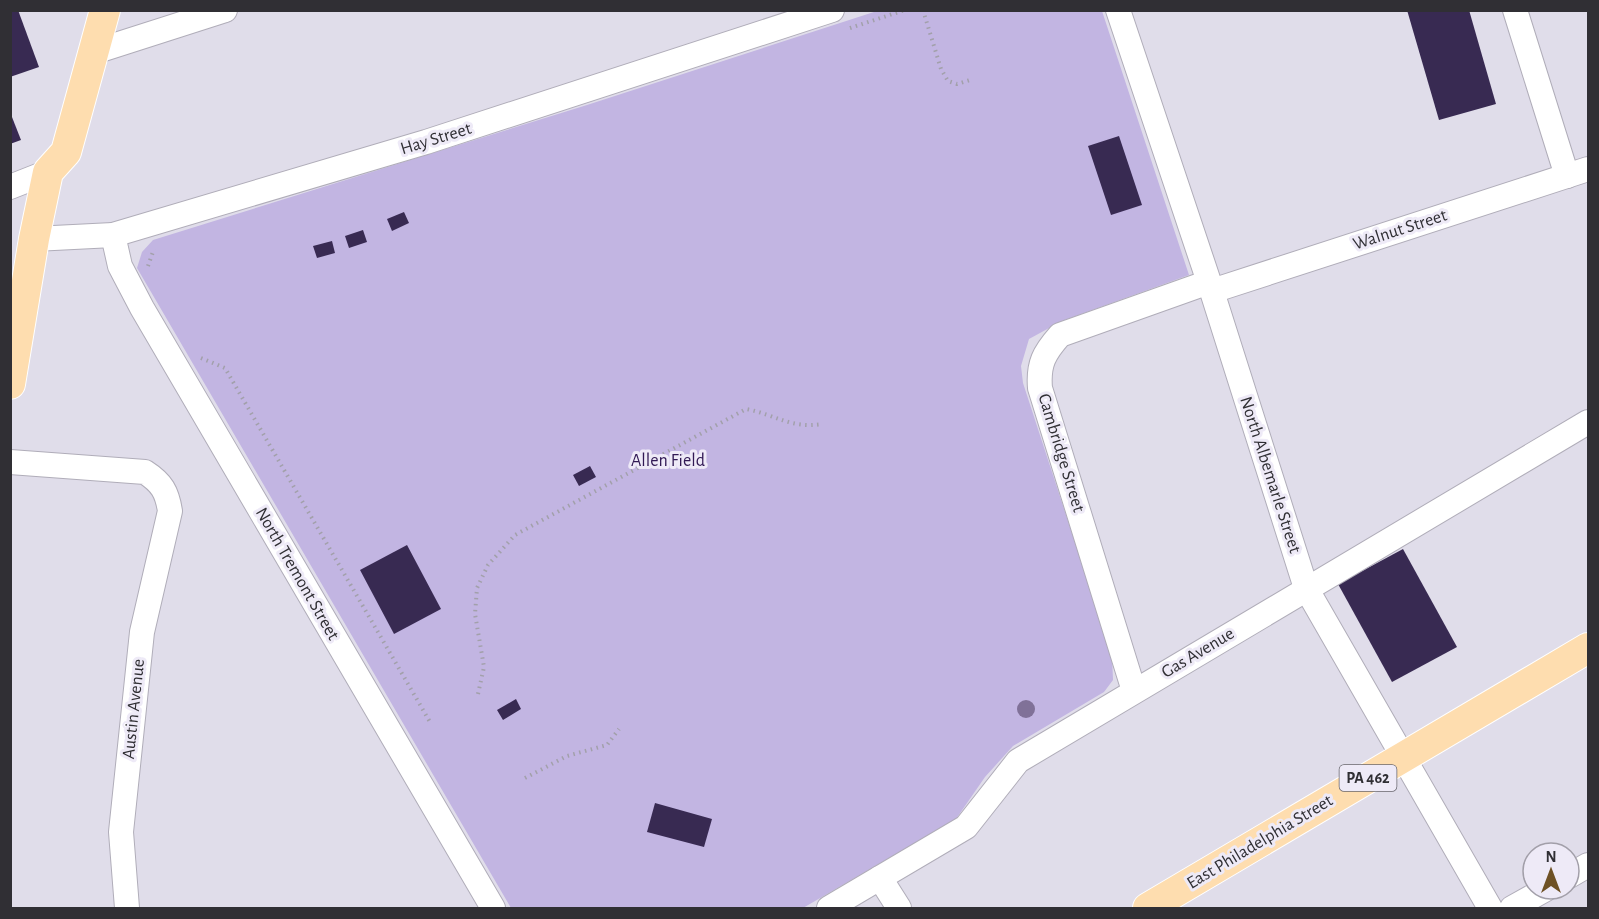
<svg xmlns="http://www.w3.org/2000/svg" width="1599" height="919" viewBox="0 0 1599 919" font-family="'Alegreya Sans',sans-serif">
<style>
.green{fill:#c2b5e2}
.building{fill:#382a52}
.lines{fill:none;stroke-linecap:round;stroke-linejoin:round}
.minor-casing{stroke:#b0adb9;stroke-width:26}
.major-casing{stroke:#fff;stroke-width:32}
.path{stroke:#a2a0aa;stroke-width:4;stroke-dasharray:1.5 4.5;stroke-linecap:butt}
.minor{stroke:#fff;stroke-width:24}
.major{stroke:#feddaf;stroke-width:30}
.tree{fill:#807198}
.labels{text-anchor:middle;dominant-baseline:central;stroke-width:6;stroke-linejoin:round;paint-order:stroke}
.shield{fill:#eeeaf7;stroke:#69676e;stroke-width:1.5}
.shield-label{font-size:16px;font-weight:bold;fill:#302f34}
.street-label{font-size:18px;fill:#302f34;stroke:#eeeaf7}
.park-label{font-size:18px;fill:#311954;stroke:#eeeaf7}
</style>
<rect width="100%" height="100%" fill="#e0ddea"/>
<path class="green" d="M877,11H1102L1189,275L1062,321L1029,339L1021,366L1023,383L1112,656L1113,680L1104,692L1013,746L985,777L956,819L803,908H511L137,268L142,252L153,240L587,105Z"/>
<g class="building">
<path d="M10,10H18L39,67L10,77Z"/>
<path d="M1407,10H1469L1496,104L1439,120Z"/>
<path d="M10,112L21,140L10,144Z"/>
<path d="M1119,136L1142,205L1111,215L1088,146Z"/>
<path d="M404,212L409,223L392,231L387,219Z"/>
<path d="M363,230L367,242L349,248L345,236Z"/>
<path d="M332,241L335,253L317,258L313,246Z"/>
<path d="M590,466L596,477L579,486L573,475Z"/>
<path d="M407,545L441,609L394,634L360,570Z"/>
<path d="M1403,549L1457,647L1392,682L1338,584Z"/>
<path d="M516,699L521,709L503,720L497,710Z"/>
<path d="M655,803L712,819L704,847L647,832Z"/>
</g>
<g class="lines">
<g class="minor-casing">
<g id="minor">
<path d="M1118,10L1209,282L1306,588L1490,908"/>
<path d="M1515,10L1567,176"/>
<path d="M94,52L225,10"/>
<path d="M10,187L48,172"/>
<path d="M113,235L120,266L142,308L493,908"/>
<path d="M34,239L113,235L426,142L832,10"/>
<path d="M1212,291L1588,169"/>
<path d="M10,462L145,472C162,483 167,492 170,511L142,632L121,832L127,908"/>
<path d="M1134,691L1040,388C1038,364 1044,353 1060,335L1209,282"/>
<path d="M1569,876L1588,865"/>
<path d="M880,878L899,908"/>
<path d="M829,908L966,827L1018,761L1588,422"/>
<path d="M1512,908L1546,889"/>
</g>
</g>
<g class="major-casing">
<g id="major">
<path d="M10,384L34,239L48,172L66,152L105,10"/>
<path d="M1148,908L1588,648"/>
</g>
</g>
<g class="path">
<path d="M923,10L941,69L948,81L957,84L970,80"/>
<path d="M850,28L905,10"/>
<path d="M148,266L154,249"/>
<path d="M201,358L225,368L430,722"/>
<path d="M478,694L484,667L475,614L477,588L488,565L515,535L746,409C777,415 790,429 823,424"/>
<path d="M525,778L567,756L607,745L619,729"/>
</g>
<use href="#minor" class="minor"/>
<use href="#major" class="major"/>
</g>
<circle class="tree" cx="1026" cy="709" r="9"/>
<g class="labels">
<rect class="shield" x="1339.5" y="765" width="57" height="26" rx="4.5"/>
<g class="shield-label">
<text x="1368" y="778">PA 462</text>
</g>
<g class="street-label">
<text transform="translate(436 139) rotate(-17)">Hay Street</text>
<text transform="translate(1400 230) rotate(-18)">Walnut Street</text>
<text transform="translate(1061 453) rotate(73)">Cambridge Street</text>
<text transform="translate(1270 475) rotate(72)">North Albemarle Street</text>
<text transform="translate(297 574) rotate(60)">North Tremont Street</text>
<text transform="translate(1198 653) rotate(-31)">Gas Avenue</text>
<text transform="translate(134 709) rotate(-84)">Austin Avenue</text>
<text transform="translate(1260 842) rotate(-31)">East Philadelphia Street</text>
</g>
<g class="park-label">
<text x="668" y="461">Allen Field</text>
</g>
</g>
<rect width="1599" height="919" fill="none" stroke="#302f34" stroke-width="24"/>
<g transform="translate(1551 871)"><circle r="28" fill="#eeeaf7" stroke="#a29fa9" stroke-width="1.5"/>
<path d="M0-4.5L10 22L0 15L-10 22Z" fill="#6e5125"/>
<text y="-9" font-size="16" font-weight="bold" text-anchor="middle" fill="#302f34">N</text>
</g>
</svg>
